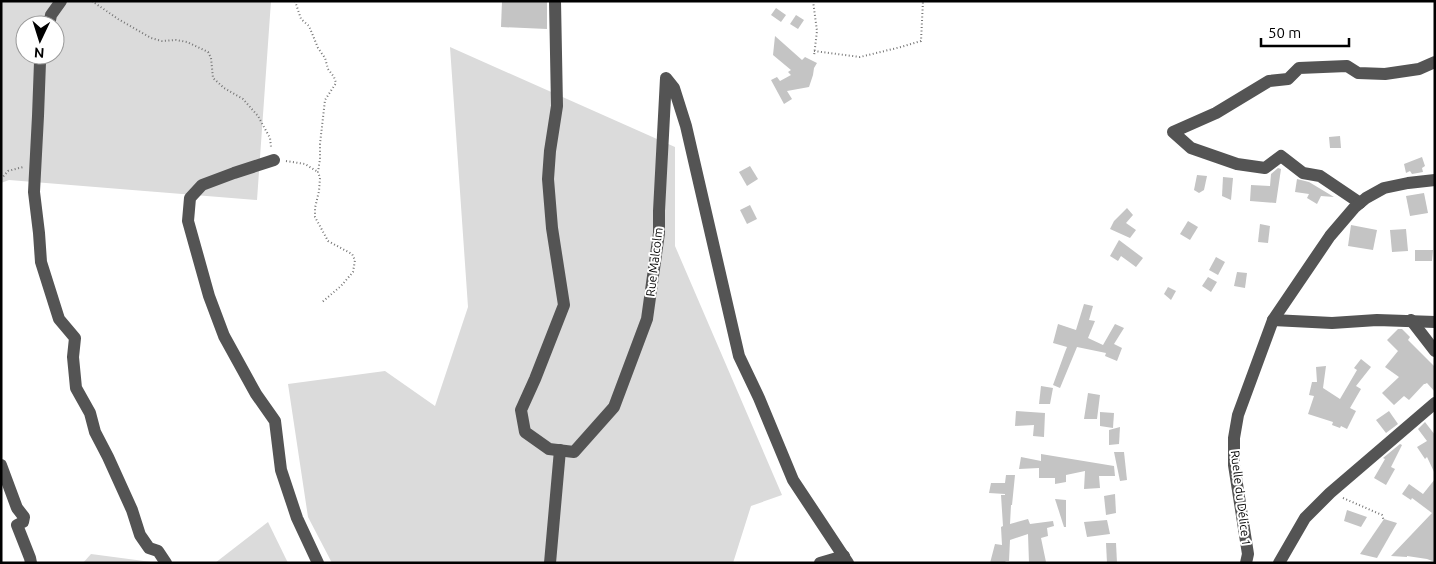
<svg xmlns="http://www.w3.org/2000/svg" width="1436" height="564" viewBox="0 0 1436 564" font-family="Ubuntu,sans-serif">
<style>
.green{fill:#dbdbdb;fill-rule:evenodd}
.building{fill:#c4c4c4}
.lines{fill:none;stroke-linecap:round;stroke-linejoin:round}
.path{stroke:#767676;stroke-width:2;stroke-dasharray:1 2.5;stroke-linecap:butt}
.minor{stroke:#545454;stroke-width:12}
.labels{text-anchor:middle;dominant-baseline:central;stroke-width:4;stroke-linejoin:round;paint-order:stroke}
.street-label{font-size:12px;fill:#000;stroke:#fff}
</style>
<rect width="100%" height="100%" fill="#fff"/>
<g class="green">
<path d="M1,1H271L257,200L9,180L1,183ZM25,25H55V55H25Z"/>
<path d="M450,47L675,147V246L782,495L751,506L733,563H332L308,517L288,384L385,371L435,406L468,307Z"/>
<path d="M268,522L288,563H215Z"/>
<path d="M91,554L159,563H83Z"/>
</g>
<g class="building">
<path d="M502,1H547V29L501,27Z"/>
<path d="M776,8L786,15L781,22L771,15Z"/>
<path d="M796,15L804,20L798,29L790,24Z"/>
<path d="M775,36L802,60L805,57L817,63L814,68L813,75L809,87L787,91L792,99L784,104L771,80L777,77L780,81L791,75L788,72L791,70L773,55Z"/>
<path d="M1340,136L1341,148H1330L1329,137Z"/>
<path d="M1422,157L1425,166L1422,168L1423,172L1412,174L1410,171L1406,173L1404,164Z"/>
<path d="M750,166L758,179L747,186L739,172Z"/>
<path d="M1278,168L1281,169L1276,203L1250,201L1251,185L1270,186L1271,174Z"/>
<path d="M1197,175L1207,176L1204,190L1199,193L1194,190Z"/>
<path d="M1223,177L1233,178L1231,200L1222,196Z"/>
<path d="M1297,179L1309,182L1334,197L1321,196L1317,204L1307,198L1309,194L1295,192Z"/>
<path d="M1424,193L1428,213L1410,216L1406,196Z"/>
<path d="M750,205L757,219L747,224L740,210Z"/>
<path d="M1127,208L1133,215L1126,223L1136,230L1130,238L1110,229L1114,221Z"/>
<path d="M1188,221L1198,227L1190,240L1180,234Z"/>
<path d="M1260,224L1270,226L1268,243L1258,242Z"/>
<path d="M1351,225L1377,230L1373,250L1348,246Z"/>
<path d="M1406,229L1408,251L1392,252L1390,230Z"/>
<path d="M1119,240L1143,258L1136,267L1121,256L1118,261L1110,256Z"/>
<path d="M1415,250H1433L1432,261H1415Z"/>
<path d="M1216,257L1225,262L1218,275L1209,270Z"/>
<path d="M1237,272L1247,273L1245,288L1234,286Z"/>
<path d="M1208,277L1217,282L1211,292L1202,286Z"/>
<path d="M1168,287L1176,291L1171,300L1164,294Z"/>
<path d="M1084,304L1093,306L1089,320L1095,321L1088,338L1103,345L1115,324L1124,328L1114,344L1122,348L1117,361L1105,356L1106,353L1077,347L1060,388L1053,385L1065,352L1067,347L1053,343L1058,324L1076,330Z"/>
<path d="M1398,329H1402L1410,337L1408,340L1435,367V392L1427,383L1425,384H1424L1409,400L1404,396L1394,405L1382,393L1399,377L1385,367L1398,351L1387,340Z"/>
<path d="M1361,359L1371,367L1356,386L1361,389L1350,408L1356,411L1347,429L1341,426L1340,428L1332,425L1333,422L1308,414L1314,396L1309,395L1312,382H1317L1316,367L1326,366L1323,388L1340,399L1357,370L1354,368Z"/>
<path d="M1041,386L1053,388L1050,404H1039Z"/>
<path d="M1088,393L1100,395L1097,419H1084Z"/>
<path d="M1016,411L1045,413L1044,437L1033,436L1034,425L1015,426Z"/>
<path d="M1389,411L1398,424L1386,433L1376,420Z"/>
<path d="M1100,412L1114,413L1113,428L1100,426Z"/>
<path d="M1425,422L1435,435V474L1427,457L1425,459L1417,447L1427,441L1418,429Z"/>
<path d="M1120,427L1119,444L1109,445V430Z"/>
<path d="M1400,444L1402,445L1391,467L1395,469L1386,485L1374,478L1385,459L1383,458Z"/>
<path d="M1114,452H1124L1127,480L1120,481Z"/>
<path d="M1041,454L1114,466L1115,476H1099L1100,488L1084,489L1085,471L1066,475V482L1055,484V478H1039V468L1019,469L1021,457L1041,461Z"/>
<path d="M1006,475H1015L1012,505H1011L1010,524L1028,519L1030,524L1053,521L1054,526L1047,528L1048,536L1041,538L1046,562L1029,563L1028,534L1010,540L1009,561H1006L1004,563H990L995,544L1002,545L1001,527L1003,526L1001,495H1005V494L989,493L991,483H1005Z"/>
<path d="M1435,479V562L1427,559L1407,556V557L1391,556L1432,513L1412,498L1411,500L1402,494L1409,484L1423,494Z"/>
<path d="M1115,494L1116,513L1106,515L1104,496Z"/>
<path d="M1055,499L1066,500V527H1064Z"/>
<path d="M1347,510L1367,517L1361,527L1344,521Z"/>
<path d="M1384,519L1397,523L1377,558L1360,554Z"/>
<path d="M1107,520L1110,534L1087,537L1084,522Z"/>
<path d="M1106,543H1116L1117,563H1107Z"/>
</g>
<g class="lines">
<g class="path">
<path d="M92,1L118,19L151,38L162,41L176,40L187,42L208,52L211,58L213,78L224,88L243,99L258,116L270,138L271,147"/>
<path d="M295,1L301,19L309,26L318,48L325,58L328,69L334,77L336,83L325,100L320,144V159L318,172L320,178L319,191L315,208V217L328,241L352,254L355,260L353,272L341,286L321,303"/>
<path d="M813,1L817,31L814,56"/>
<path d="M814,51L860,57L901,47L921,41L923,1"/>
<path d="M286,161L305,164L318,172"/>
<path d="M1,179L8,171L23,167"/>
<path d="M1343,498L1382,515L1384,521"/>
</g>
<g class="minor">
<path d="M555,1L557,106L550,151L548,179L552,228L564,305L535,379L521,410L525,432L549,449L574,452L614,407L647,319L659,233V211L666,78L674,88L686,126L739,356L759,398L793,480L848,563"/>
<path d="M49,25L51,15L61,1"/>
<path d="M41,55L40,62L38,116L34,192L39,233L41,262L59,319L75,338L73,357L76,388L90,413L95,432L108,457L132,510L140,535L149,548L158,551L166,563"/>
<path d="M274,160L234,173L202,185L190,198L188,221L209,296L224,336L256,394L275,421L281,470L297,518L318,563"/>
<path d="M1360,203L1320,176L1303,173L1281,156L1265,168L1237,164L1191,148L1173,132L1216,113L1269,81L1288,79L1299,68L1347,66L1358,73L1385,74L1419,69L1435,62"/>
<path d="M1273,320L1332,323L1377,320L1435,322"/>
<path d="M1411,320L1435,351"/>
<path d="M1,465L17,508L24,517L23,522L17,525L30,558L31,563"/>
<path d="M550,563L560,450"/>
<path d="M820,563L844,556"/>
<path d="M1246,563L1248,554L1234,465V438L1238,415L1273,320L1330,236L1354,208L1366,198L1384,188L1408,183L1435,180"/>
<path d="M1279,563L1305,518L1330,493L1435,403"/>
</g>
</g>
<g class="labels">
<g class="street-label">
<text transform="translate(654 262) rotate(-83)">Rue Malcolm</text>
<text transform="translate(1241 498) rotate(83)">Ruelle du Délice 1</text>
</g>
</g>
<rect width="1436" height="564" fill="none" stroke="#000000" stroke-width="5"/>
<g transform="translate(40 40) rotate(184)"><circle r="24" fill="#ffffff" stroke="#999999"/>
<path d="M0-4L9 19L0 12L-9 19Z" fill="#000000"/>
<text y="-8" font-size="14" font-weight="bold" text-anchor="middle" fill="#000000">N</text>
</g>
<path d="M1261 38v8h88v-8" fill="none" stroke="#000000" stroke-width="2.5"/>
<text x="1268" y="38" font-size="15" fill="#000000" stroke="#ffffff" stroke-width="4" paint-order="stroke">50 m</text>
</svg>
